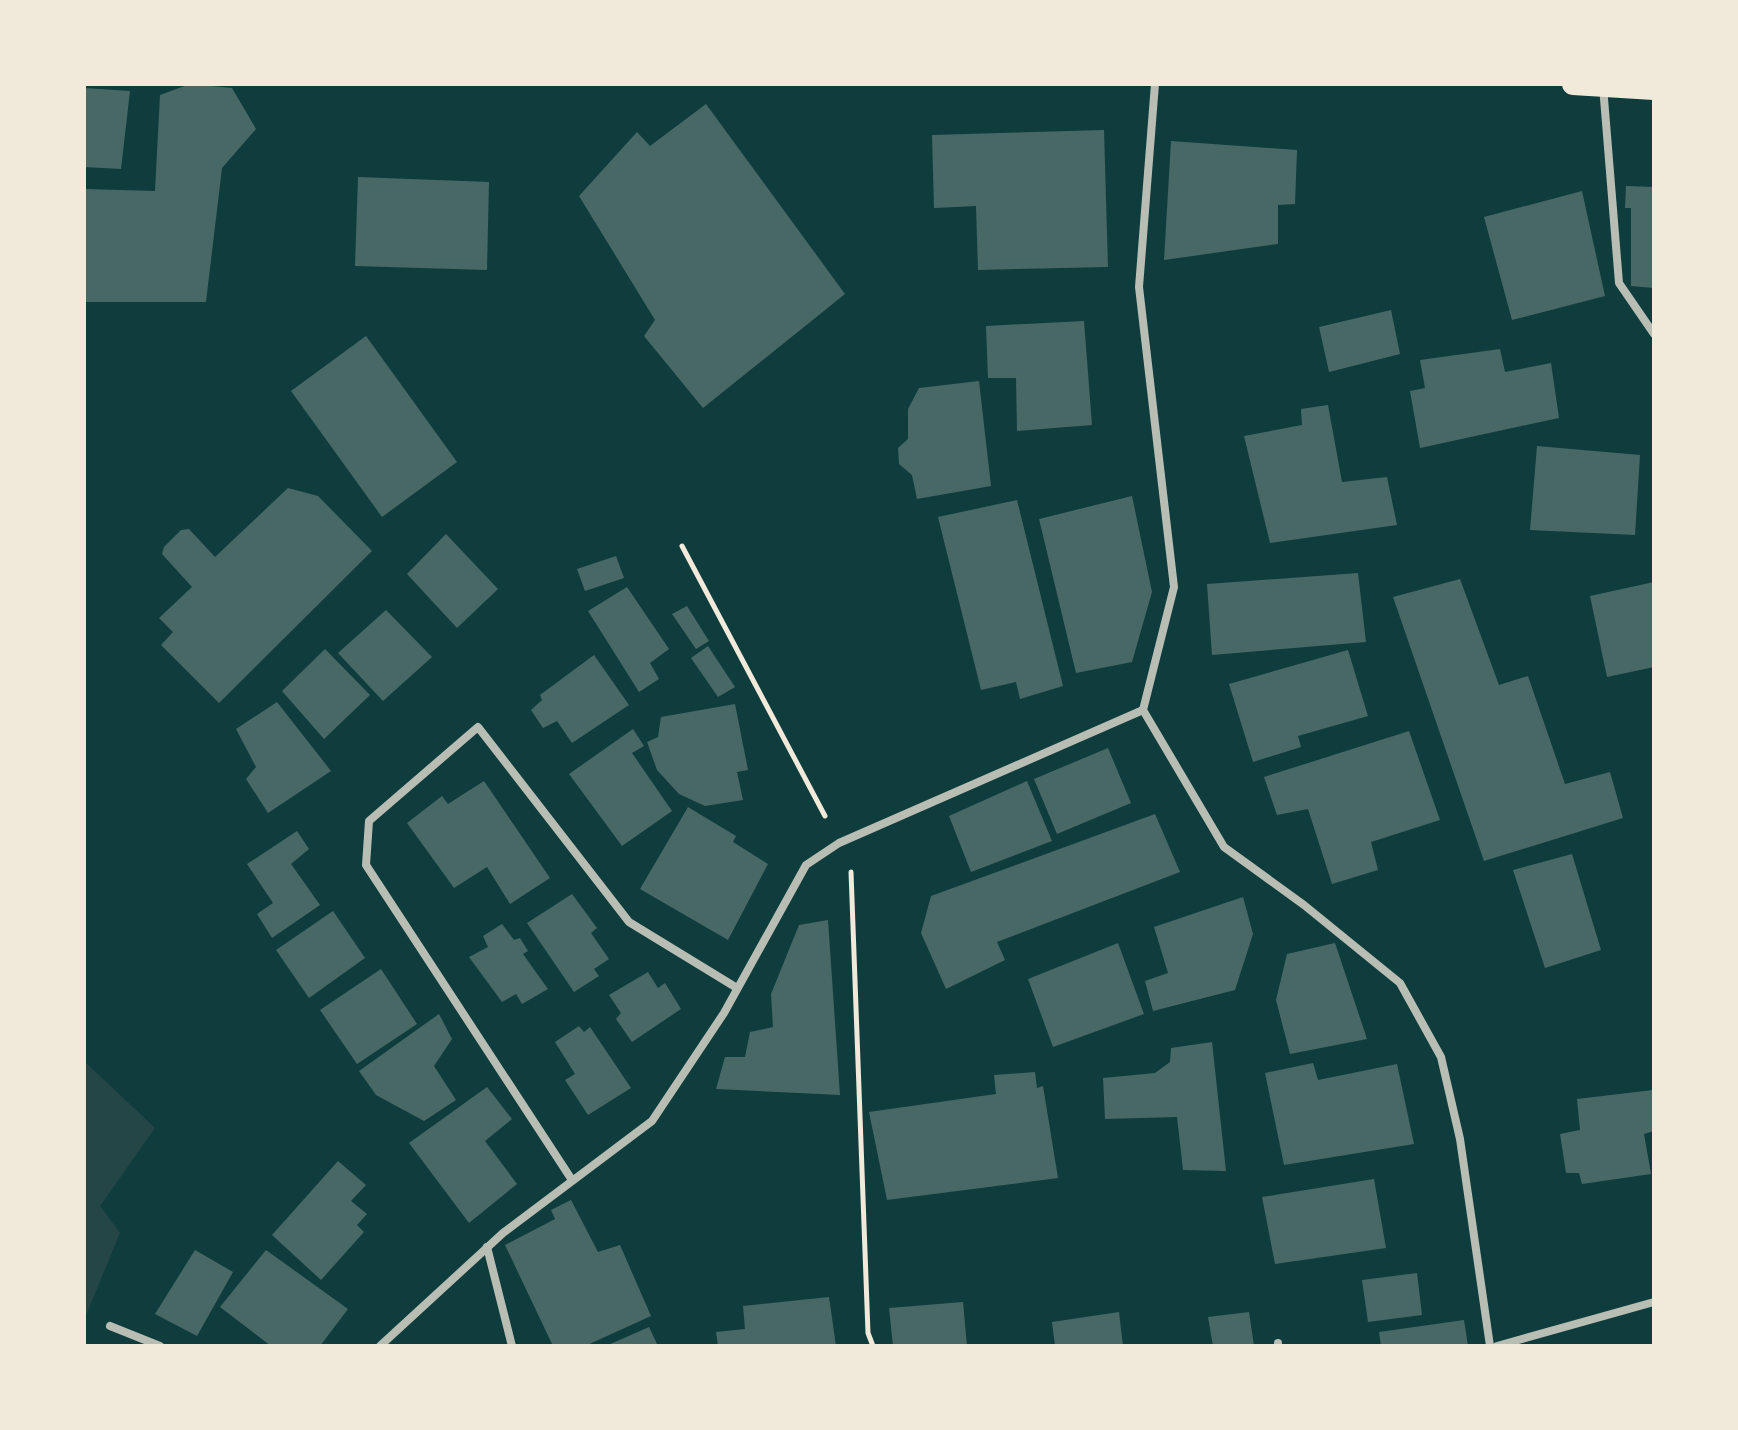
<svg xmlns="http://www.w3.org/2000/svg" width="1738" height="1430" viewBox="0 0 1738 1430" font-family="'Fira Sans Condensed',sans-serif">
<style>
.green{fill:#244646}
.building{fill:#486865}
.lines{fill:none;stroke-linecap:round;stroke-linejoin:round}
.path{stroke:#f1e9da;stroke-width:5}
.minor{stroke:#b8beb3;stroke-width:8}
.trunk{stroke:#f1e9da;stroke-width:22}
</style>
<rect width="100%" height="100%" fill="#0f3d3e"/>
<path class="green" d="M84,1061L155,1128L100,1206L120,1233L84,1320Z"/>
<g class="building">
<path d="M190,84L232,88L256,129L222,168L206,302H84V189L155,191L160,95Z"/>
<path d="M84,88L130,91L121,169L84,167Z"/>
<path d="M706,104L845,294L703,408L644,336L655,320L579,196L637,132L650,146Z"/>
<path d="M1104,130L1108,267L978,270L976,206L934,208L932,135Z"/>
<path d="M1171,141L1297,150L1295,204L1278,205V244L1164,260Z"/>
<path d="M358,177L489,182L487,270L355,266Z"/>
<path d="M1626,186L1654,187V288L1631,286V208H1625Z"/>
<path d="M1582,191L1605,296L1512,320L1484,217Z"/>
<path d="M1391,310L1400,354L1329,372L1319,327Z"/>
<path d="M1084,321L1092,425L1017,431L1016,378H988L986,326Z"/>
<path d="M366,336L457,462L382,517L291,391Z"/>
<path d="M1500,349L1505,372L1551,363L1559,418L1420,448L1410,391L1425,388L1420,360Z"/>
<path d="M979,381L991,486L917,499L912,475L899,464L898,448L908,439V409L919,388Z"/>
<path d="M1328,405L1342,482L1387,477L1397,525L1270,543L1244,436L1302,425L1301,409Z"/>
<path d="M1537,446L1640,455L1635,535L1530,530Z"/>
<path d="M288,488L318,496L372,551L219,703L161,645L173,632L159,618L192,587L162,554L164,547L181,530L189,529L215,557Z"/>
<path d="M1132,496L1152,592L1132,662L1076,673L1039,519Z"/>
<path d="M1017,500L1063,686L1020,699L1016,682L981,690L938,517Z"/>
<path d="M446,534L498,589L457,628L407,574Z"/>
<path d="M616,556L624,578L585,591L577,569Z"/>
<path d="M1358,573L1366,642L1212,655L1207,584Z"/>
<path d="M1460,579L1499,685L1528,676L1565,784L1610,772L1623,818L1484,861L1393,597Z"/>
<path d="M1654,582V667L1607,677L1590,596Z"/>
<path d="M627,587L669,649L650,663L659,679L639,692L588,611Z"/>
<path d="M687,606L709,641L696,649L672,614Z"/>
<path d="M386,610L432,657L383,701L338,653Z"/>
<path d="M708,646L735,687L718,697L691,658Z"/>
<path d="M325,649L370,695L324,739L282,691Z"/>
<path d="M1348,650L1368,716L1298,736L1301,747L1253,762L1229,684Z"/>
<path d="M594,655L629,705L572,743L557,721L543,728L531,710L542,700L540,695Z"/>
<path d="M277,702L331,771L268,813L246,779L256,767L236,729Z"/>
<path d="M735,704L748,770L737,772L743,800L705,806L679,794L657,770L647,742L658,737L661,717Z"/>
<path d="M633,729L644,746L632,753L672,811L622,846L569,774Z"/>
<path d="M1409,731L1440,820L1371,842L1378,870L1332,884L1308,809L1277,815L1264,777Z"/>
<path d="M1108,748L1131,803L1057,834L1034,779Z"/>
<path d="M484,781L550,878L510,904L487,867L454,888L407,823L442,796L448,804Z"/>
<path d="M1027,781L1052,841L971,872L949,816Z"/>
<path d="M688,807L736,836L733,842L768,864L728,940L640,889Z"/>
<path d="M1155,814L1180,872L997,942L1005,960L946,989L921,933L931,896Z"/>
<path d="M297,831L309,849L291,864L320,905L272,938L257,914L273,903L247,864Z"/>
<path d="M1572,854L1601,950L1545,968L1513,870Z"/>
<path d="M572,894L597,928L591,933L609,959L594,969L599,976L574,992L527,923Z"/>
<path d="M1243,897L1253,934L1235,990L1153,1011L1145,981L1168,973L1154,927Z"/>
<path d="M333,911L365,958L309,998L276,950Z"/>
<path d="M828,920L840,1095L716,1089L725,1057H745L750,1032L773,1027L771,994L799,925Z"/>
<path d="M502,924L514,940L520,938L528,951L523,954L548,989L522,1004L516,994L502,1002L469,957L488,947L483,936Z"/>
<path d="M1118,943L1144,1014L1053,1047L1028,979Z"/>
<path d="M1335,943L1367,1039L1290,1054L1276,1000L1287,954Z"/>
<path d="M381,969L417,1024L357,1064L320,1010Z"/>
<path d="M648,972L658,988L665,983L681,1009L632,1042L616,1019L621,1013L609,995Z"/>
<path d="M439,1014L452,1039L434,1066L456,1100L424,1121L376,1095L359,1071Z"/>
<path d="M579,1026L584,1032L590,1027L631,1088L588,1115L565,1080L575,1074L555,1042Z"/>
<path d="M1212,1042L1226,1171L1183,1170L1177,1117L1105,1119L1103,1078L1155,1073L1170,1062L1171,1048Z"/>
<path d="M1313,1063L1318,1080L1397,1064L1414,1144L1284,1165L1265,1073Z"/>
<path d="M1035,1072L1037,1088L1043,1086L1058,1178L887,1200L869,1112L996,1094L994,1075Z"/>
<path d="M487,1087L512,1119L485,1141L517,1184L469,1223L409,1143Z"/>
<path d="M1653,1090L1654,1131L1644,1134L1651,1174L1582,1184L1579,1173H1566L1560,1134L1580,1130L1577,1099Z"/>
<path d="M338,1161L366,1185L351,1201L367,1214L357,1225L364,1232L321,1280L272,1235Z"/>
<path d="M1374,1179L1386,1248L1275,1264L1262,1197Z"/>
<path d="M571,1200L598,1252L620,1245L651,1316L585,1346H553L505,1245L555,1219L551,1210Z"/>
<path d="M195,1250L233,1272L197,1336L155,1314Z"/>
<path d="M266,1250L348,1309L320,1346H271L220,1307Z"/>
<path d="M1417,1273L1422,1315L1368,1322L1362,1280Z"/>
<path d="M829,1297L836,1346H718L716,1332L745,1329L743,1306Z"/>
<path d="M963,1302L967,1346H893L889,1308Z"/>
<path d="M1119,1312L1123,1346H1055L1052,1322Z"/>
<path d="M1249,1312L1254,1346H1213L1208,1317Z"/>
<path d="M1464,1320L1468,1346H1381L1379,1332Z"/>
<path d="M649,1327L658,1346H606Z"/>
</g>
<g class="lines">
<g class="path">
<path d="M682,546L825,816"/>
<path d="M851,872L868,1333L873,1346"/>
</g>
<g class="minor">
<path d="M1155,84L1139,287L1174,587L1143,710L1224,847L1304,905L1400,983L1441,1057L1460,1139L1490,1346"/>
<path d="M1603,86L1619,283L1654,334"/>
<path d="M572,1180L366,865L369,821L478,727L629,922L737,988"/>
<path d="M487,1247L512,1346"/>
<path d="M110,1326L160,1346"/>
<path d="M1278,1343V1346"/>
<path d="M380,1346L503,1233L652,1121L724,1013L806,865L839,843L1143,710"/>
<path d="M1497,1346L1654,1302"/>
</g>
<path class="trunk" d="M1573,84L1654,89"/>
</g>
<rect width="1738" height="1430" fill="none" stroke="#f1e9da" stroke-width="172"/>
</svg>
